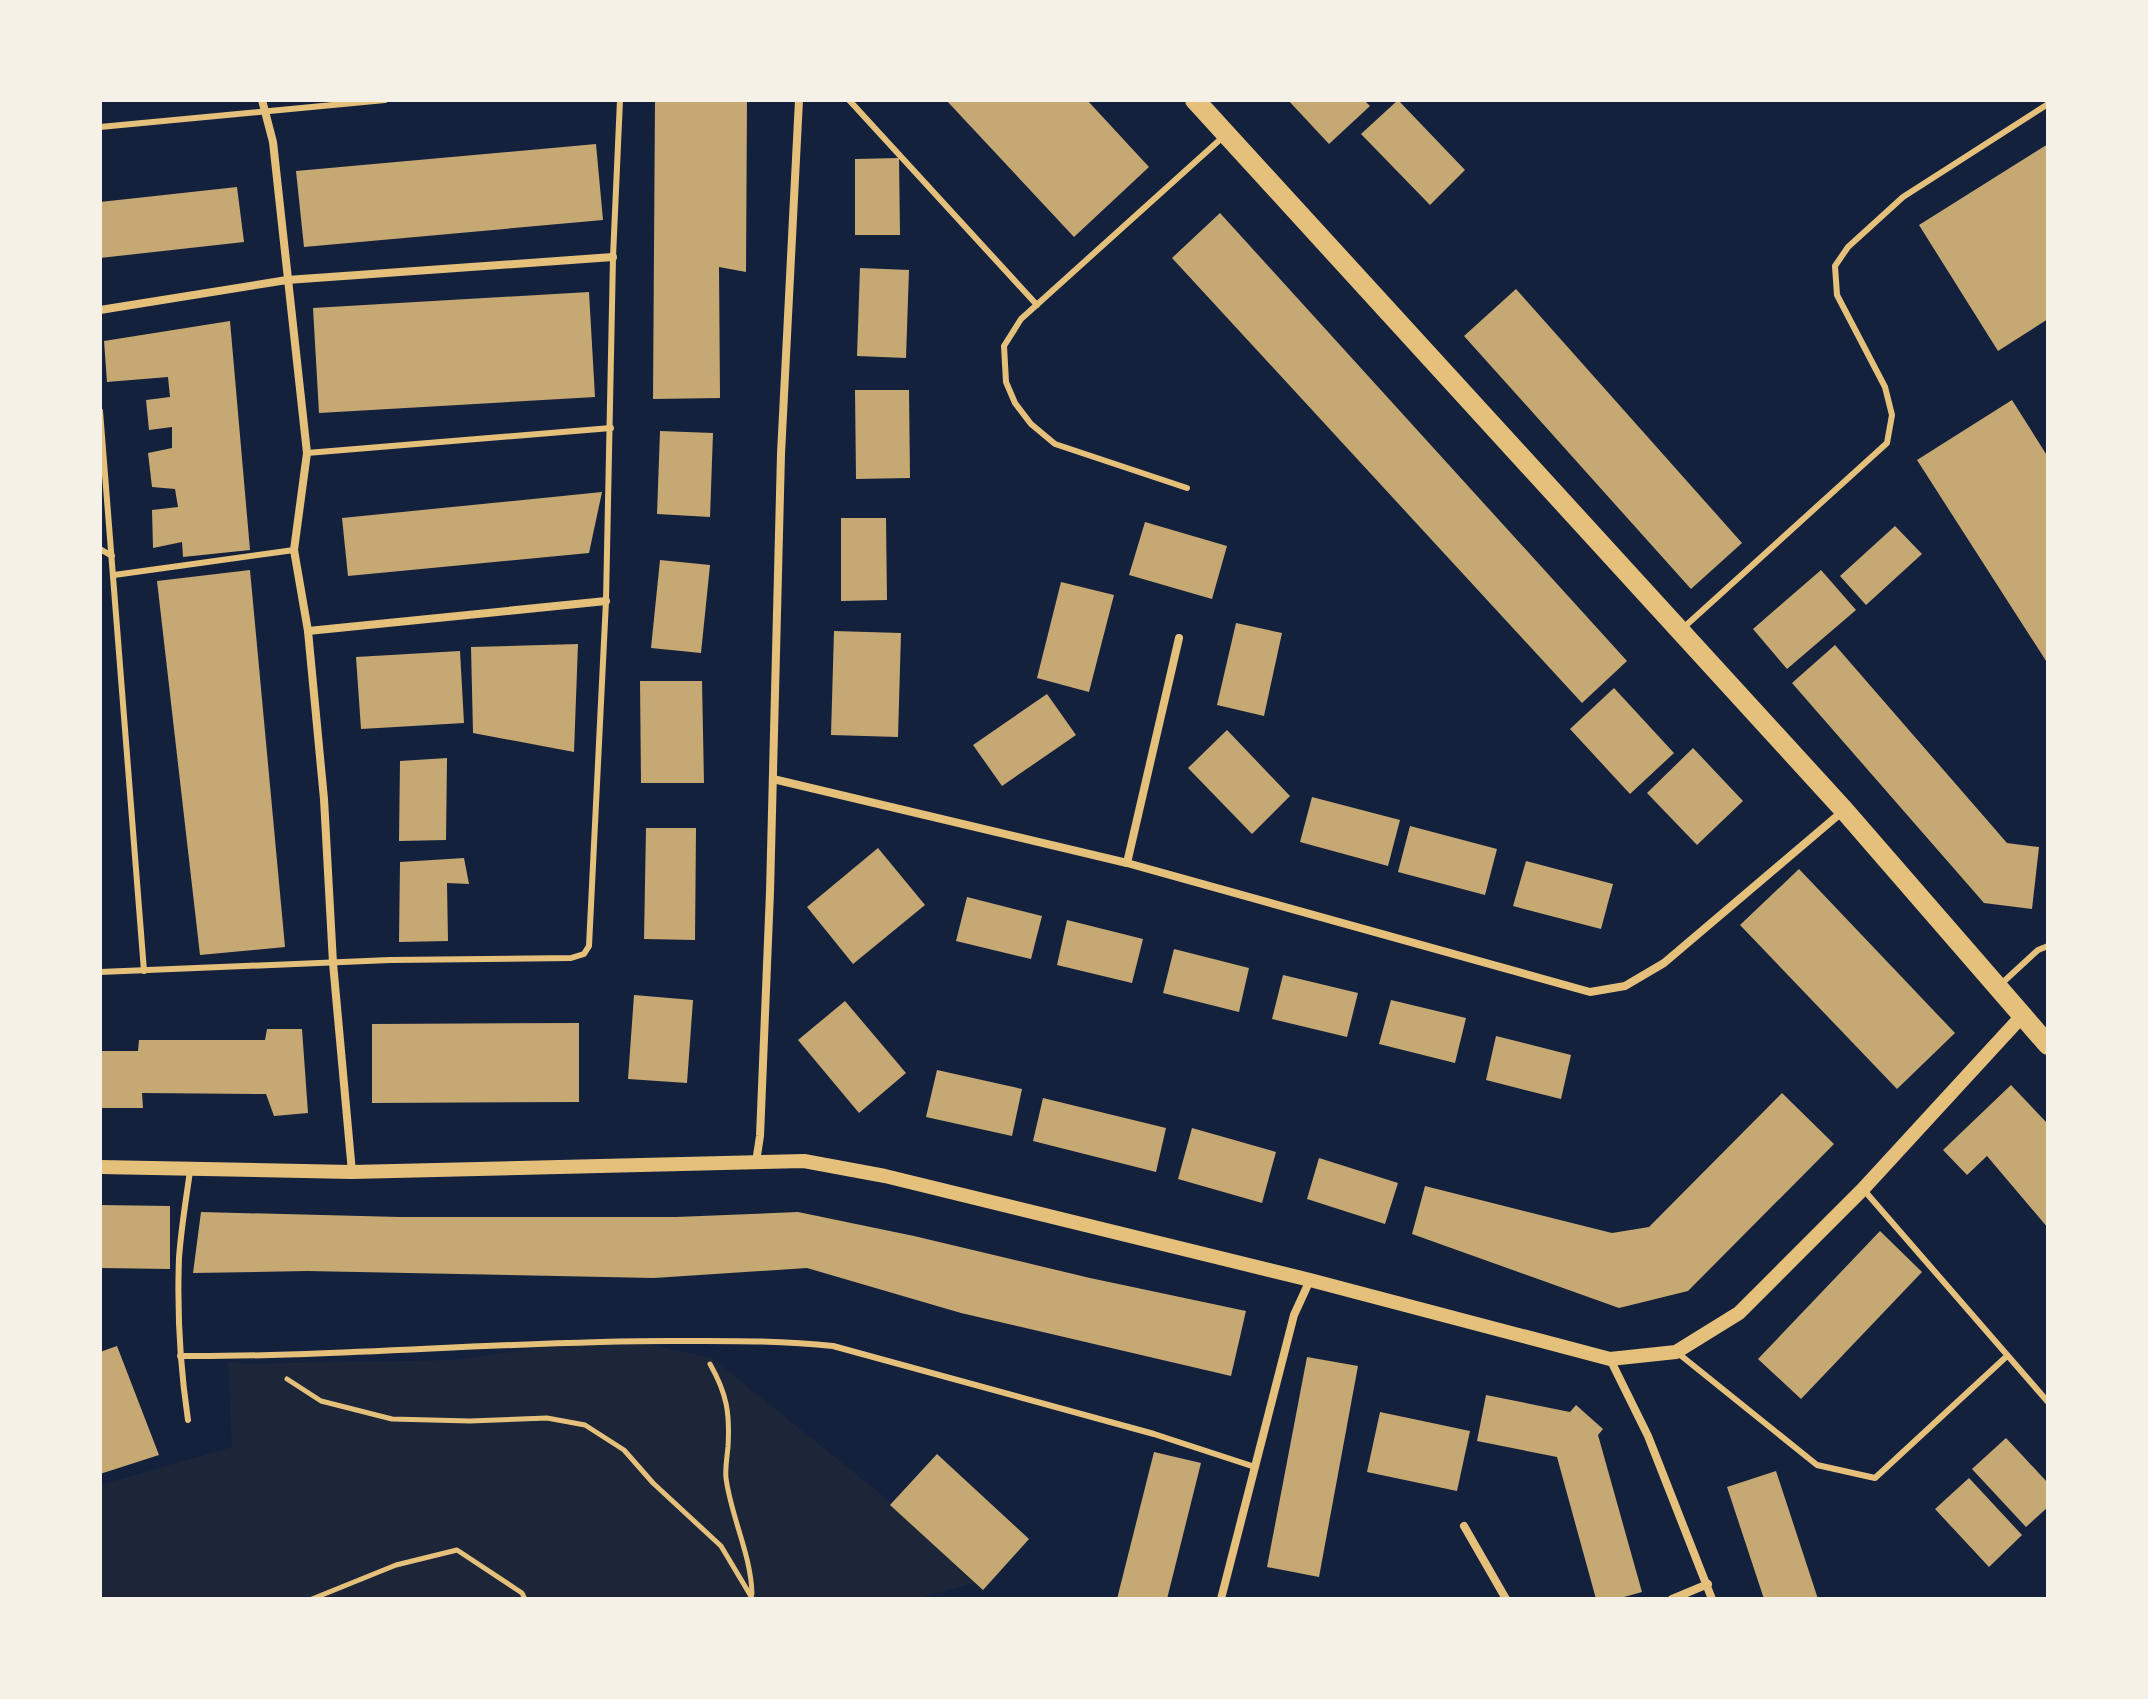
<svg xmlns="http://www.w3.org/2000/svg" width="2148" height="1699" viewBox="0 0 2148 1699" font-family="Figtree,sans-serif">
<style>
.green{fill:#1d2539}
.building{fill:#c6a872}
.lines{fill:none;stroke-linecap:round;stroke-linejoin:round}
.path{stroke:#e5c07b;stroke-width:5}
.service{stroke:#e5c07b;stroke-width:6}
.minor{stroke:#e5c07b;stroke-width:8}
.tertiary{stroke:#e5c07b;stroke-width:14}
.primary{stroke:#e5c07b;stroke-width:20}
</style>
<rect width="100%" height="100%" fill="#14213d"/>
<path class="green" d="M614,1337L712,1358L882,1495L975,1583L915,1599H100V1485L232,1447L228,1362L246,1364L454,1360Z"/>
<g class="building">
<path d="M655,100H747L746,272L719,267L720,398L653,399Z"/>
<path d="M946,100H1087L1149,167L1074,237Z"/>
<path d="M1288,100H1364L1370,106L1329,144Z"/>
<path d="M1398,100L1465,170L1430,205L1361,134Z"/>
<path d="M596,144L603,220L304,247L296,171Z"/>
<path d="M2048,144V319L1998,351L1919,225Z"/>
<path d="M899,158L900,235H855V159Z"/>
<path d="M237,187L244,242L100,258V202Z"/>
<path d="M1220,213L1627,661L1582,703L1172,258Z"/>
<path d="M860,268L909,270L906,358L857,356Z"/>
<path d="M1516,289L1742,543L1691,589L1464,336Z"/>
<path d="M589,292L595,397L319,413L313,308Z"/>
<path d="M230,321L250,550L183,557L182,542L153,548L152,510L178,507L175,489L152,487L148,453L172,448V427L149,430L146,400L170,397L168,377L107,382L104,341Z"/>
<path d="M855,390H909L910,478L856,479Z"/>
<path d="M2012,400L2048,457V664L1917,460Z"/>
<path d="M660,431L713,433L710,517L657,514Z"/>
<path d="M602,492L589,553L348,576L342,518Z"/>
<path d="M841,518H886L887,600L841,601Z"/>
<path d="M1145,522L1227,546L1212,599L1129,575Z"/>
<path d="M1895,526L1922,554L1866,605L1840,576Z"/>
<path d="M660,560L710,565L701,653L651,648Z"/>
<path d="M250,570L285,947L200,955L157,581Z"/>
<path d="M1821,570L1856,610L1787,669L1753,629Z"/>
<path d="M1061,582L1114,595L1089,692L1037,678Z"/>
<path d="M1236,623L1282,633L1264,716L1217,705Z"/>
<path d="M834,631L901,633L898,737L831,735Z"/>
<path d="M578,644L574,752L473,733L471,647Z"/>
<path d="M1835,645L2007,843L2039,847L2032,909L1984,903L1792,683Z"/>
<path d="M460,651L464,723L361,729L356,657Z"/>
<path d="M640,681H702L704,783H641Z"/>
<path d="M1614,688L1674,753L1630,794L1570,729Z"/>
<path d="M1047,694L1076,735L1002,786L973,745Z"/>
<path d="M1227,730L1290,796L1252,834L1188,768Z"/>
<path d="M1693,748L1743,801L1697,845L1647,793Z"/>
<path d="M447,758L446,840L399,841L400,761Z"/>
<path d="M1312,797L1400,820L1388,866L1300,842Z"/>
<path d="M1410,826L1497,849L1485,895L1398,872Z"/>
<path d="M646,828H696L695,940L644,939Z"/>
<path d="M878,848L925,905L853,964L807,907Z"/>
<path d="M464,858L469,884L447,883L448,941L399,942L400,862Z"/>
<path d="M1526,861L1613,884L1601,929L1513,906Z"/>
<path d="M1799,869L1955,1033L1897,1089L1740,925Z"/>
<path d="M967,897L1042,916L1031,959L956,941Z"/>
<path d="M1067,920L1143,939L1132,983L1057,965Z"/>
<path d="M1174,949L1249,968L1239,1012L1163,993Z"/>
<path d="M1283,975L1358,993L1347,1037L1272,1019Z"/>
<path d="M634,995L693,1000L687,1083L628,1079Z"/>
<path d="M1391,1000L1466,1018L1455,1063L1379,1044Z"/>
<path d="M845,1001L906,1073L859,1113L798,1040Z"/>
<path d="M579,1023V1102L372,1103V1024Z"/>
<path d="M267,1029H302L308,1113L274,1116L266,1094L142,1093L143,1108H100V1051H138L139,1040H265Z"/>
<path d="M1496,1036L1571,1055L1561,1099L1486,1080Z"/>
<path d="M937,1070L1022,1089L1012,1136L926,1117Z"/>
<path d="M2011,1085L2048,1124V1228L1987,1156L1967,1175L1943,1150Z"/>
<path d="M1782,1093L1834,1144L1688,1291L1619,1308L1412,1234L1425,1186L1612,1233L1649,1227Z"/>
<path d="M1043,1098L1166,1128L1156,1172L1033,1141Z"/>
<path d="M1192,1128L1276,1152L1262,1203L1178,1179Z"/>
<path d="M1319,1158L1398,1183L1385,1224L1307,1199Z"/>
<path d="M100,1205L170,1206V1269L100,1268Z"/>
<path d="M201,1212L400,1217H676L798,1212L914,1236L1090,1278L1246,1311L1231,1376L961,1313L807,1268L654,1278L307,1271L193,1273Z"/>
<path d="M1880,1231L1922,1272L1801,1399L1758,1359Z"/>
<path d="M117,1346L159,1455L100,1474V1352Z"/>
<path d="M1307,1357L1358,1366L1319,1577L1267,1567Z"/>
<path d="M1486,1395L1570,1412L1576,1405L1603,1429L1598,1435L1642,1592L1617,1599H1596L1557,1457L1477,1441Z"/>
<path d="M1380,1412L1470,1431L1457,1491L1367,1472Z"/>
<path d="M2006,1438L2048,1483V1507L2026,1527L1972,1469Z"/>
<path d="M1154,1452L1201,1463L1167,1599H1117Z"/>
<path d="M937,1454L1029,1539L983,1590L890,1505Z"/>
<path d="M1776,1471L1818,1599H1764L1727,1487Z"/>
<path d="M1969,1478L2022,1535L1989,1567L1935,1509Z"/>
</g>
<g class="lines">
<g class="path">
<path d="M710,1364C727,1394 730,1413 728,1447C727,1457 725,1469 726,1478C731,1517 751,1554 752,1594"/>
<path d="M287,1379L321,1401L392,1419L470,1421L547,1418L585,1425L624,1450L653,1483L721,1546L752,1598"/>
<path d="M312,1599L396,1565L457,1550L522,1593L525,1599"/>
</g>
<g class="service">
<path d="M849,100L1037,305"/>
<path d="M100,127L385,100"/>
<path d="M100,411L144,971"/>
<path d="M307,453L611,428"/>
<path d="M1187,488L1055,444L1031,424L1015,403L1006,382L1004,346L1021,319L1224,136"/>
<path d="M100,549L112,556"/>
<path d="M114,575L294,550"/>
<path d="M1682,629L1887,443L1892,415L1885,387L1837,295L1835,266L1848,247L1903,197L2048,104"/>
<path d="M100,972L390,960L571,958L584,954L589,946L606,601L613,257L620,100"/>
<path d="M2000,985L2038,950L2048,946"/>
<path d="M1863,1189L2048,1402"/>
<path d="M1679,1354L1817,1465L1875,1478L2007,1356"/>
<path d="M180,1356C343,1357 506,1341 670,1341C725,1341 779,1340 833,1346L1154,1434L1255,1467"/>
<path d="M188,1420C180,1366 177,1312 179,1258C181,1229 186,1200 190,1171"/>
</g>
<g class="minor">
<path d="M262,100L273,142L307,453L294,550L308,631L324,799L333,963L352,1172"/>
<path d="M100,310L287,280L613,257"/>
<path d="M308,631L606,601"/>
<path d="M773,779L1127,863L1590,992L1625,986L1664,963L1843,811"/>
<path d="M1127,863L1179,638"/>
<path d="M756,1162L760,1136L770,892L781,454L799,100"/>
<path d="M1610,1359L1648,1436L1712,1599"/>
<path d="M1464,1526L1506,1599"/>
<path d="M1221,1599L1294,1315L1310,1280"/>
<path d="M1672,1599L1708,1584"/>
</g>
<path class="tertiary" d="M100,1167L352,1172L804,1161L885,1176L1310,1280L1610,1359L1676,1352L1739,1313L1863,1189L2022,1016"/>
<path class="primary" d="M1195,100L1844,810L2048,1045"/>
</g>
<rect width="2148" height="1699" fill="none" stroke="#f6f1e7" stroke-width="204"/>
</svg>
